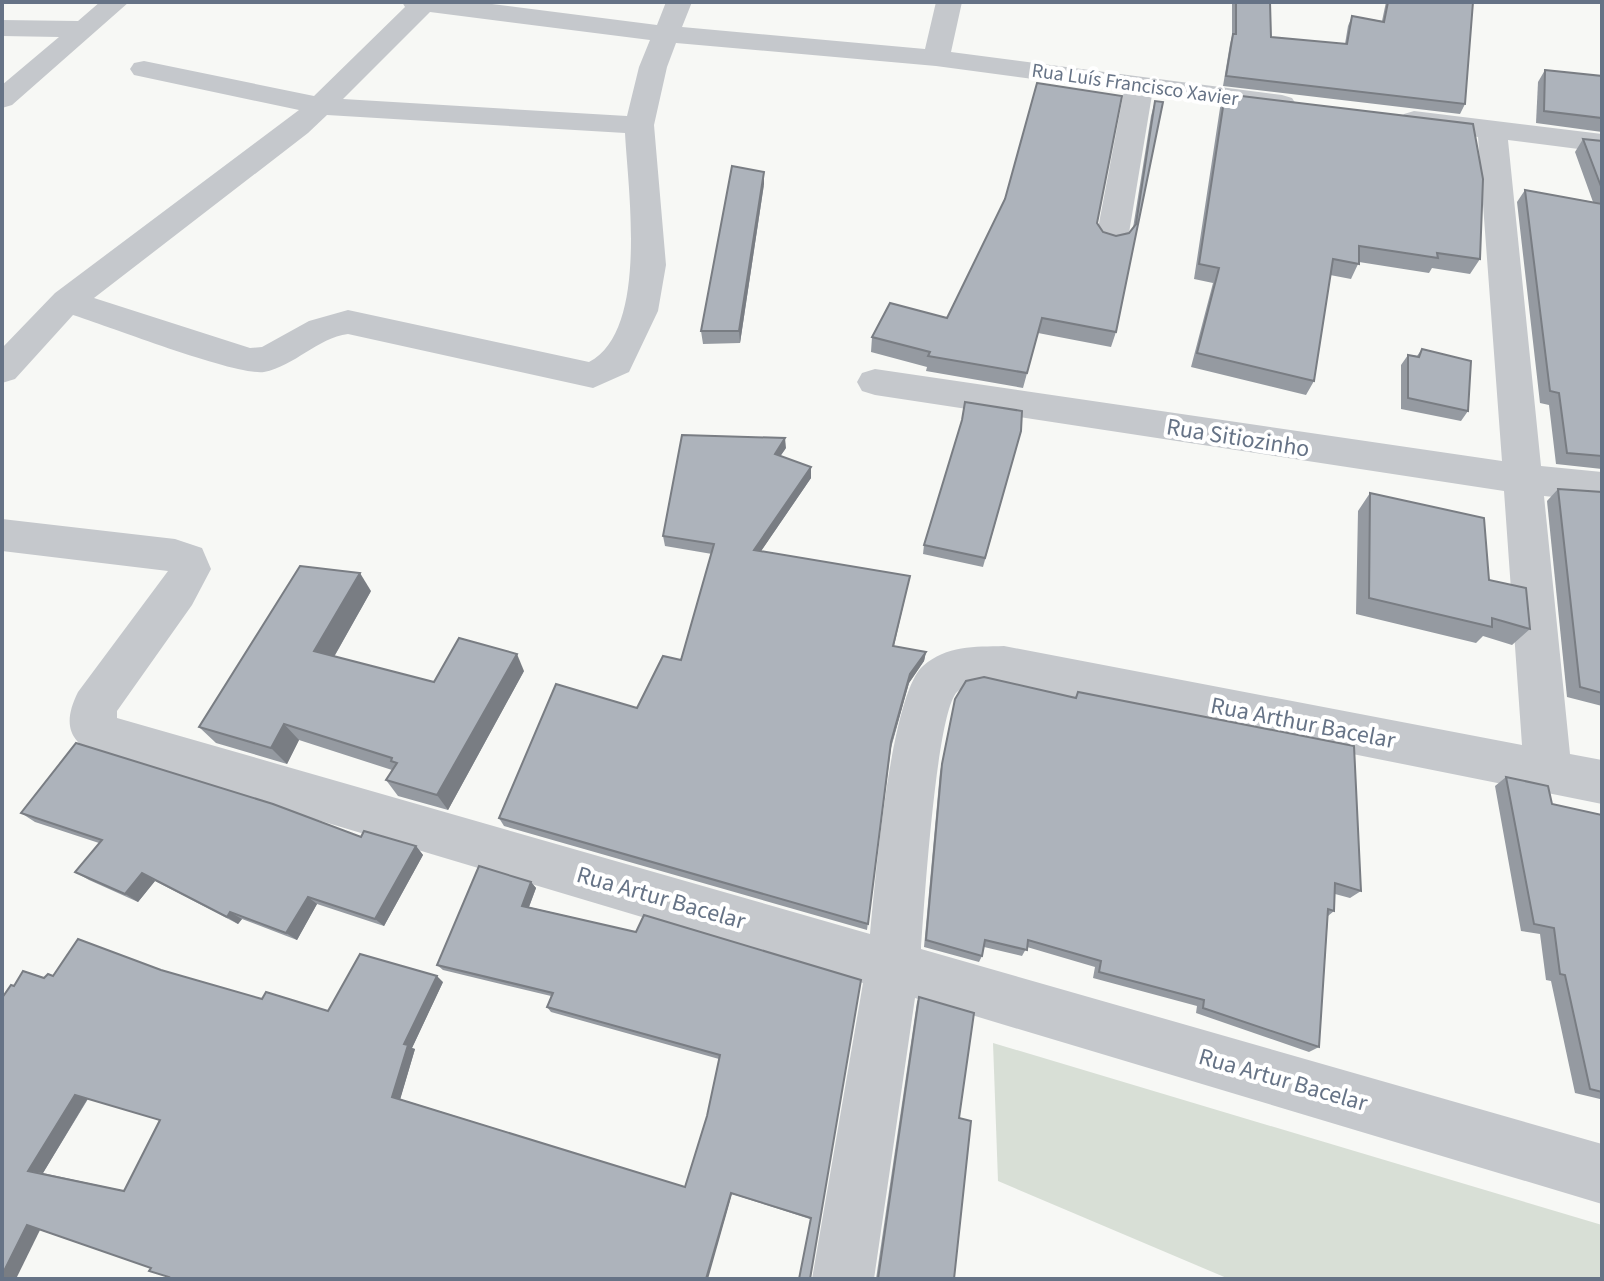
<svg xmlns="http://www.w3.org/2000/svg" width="1604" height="1281" viewBox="0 0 1604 1281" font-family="'Source Sans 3',sans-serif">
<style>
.green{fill:#d8dfd6}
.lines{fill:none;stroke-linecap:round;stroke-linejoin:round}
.minor{fill:#c5c8cc;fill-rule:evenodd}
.wall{fill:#959aa1;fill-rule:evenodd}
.shaded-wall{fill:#797d83}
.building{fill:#adb3bb;stroke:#797d83;stroke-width:2;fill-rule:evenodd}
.labels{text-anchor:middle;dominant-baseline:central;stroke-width:8;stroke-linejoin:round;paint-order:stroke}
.far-street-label{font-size:20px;fill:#667386;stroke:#fff}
.street-label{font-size:24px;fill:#667386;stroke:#fff}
</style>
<rect width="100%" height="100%" fill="#f7f8f5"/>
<path class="green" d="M993,1043L1602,1225V1279H1229L998,1181Z"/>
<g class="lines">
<g class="minor">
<path d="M100,2H129L12,105L2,108V85L59,37L2,36V20L78,21Z"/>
<path d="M402,2H476L657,25L666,2H692L682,27L925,49L936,2H962L951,52L1282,95L1292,98L1296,104L1292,110L1282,113L1152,95L1128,239L1123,246L1112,249L1101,246L1096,239L1124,91L936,66L676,43L667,67L654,125L666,265L658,311L629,372L593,388L348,334C317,338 295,366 264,372C236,376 108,326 73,315L15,379L2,383V348L55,293L299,110L134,75L130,69L134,63L144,61L314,96L405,7ZM430,12L650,40L639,67L627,116L343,99ZM327,115L625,133C628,190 649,331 589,362L348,310L309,321L262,347L250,348L94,298L308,133Z"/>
<path d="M1414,111L1602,134V152L1508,140L1541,466L1602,472V502L1544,496L1570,754L1602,760V804L1004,684C989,685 968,681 957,692C936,713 924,909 921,949L1602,1144V1204L915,998L874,1279H812L863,983L100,755C67,743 63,722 78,692L168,571L2,551V519L175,539L202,548L211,569L192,605L117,711V718L870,934C875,884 890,695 923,666C947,645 974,647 1004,646L1522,745L1504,491L875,395L862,391L857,382L862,373L875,369L1502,461L1478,137L1404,126L1399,120L1404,114Z"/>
</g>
</g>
<g class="wall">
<path d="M1232,2H1270L1271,37L1345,44L1348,26L1352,16L1382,21L1386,2H1473L1465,104L1460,114L1223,86L1230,44L1232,36Z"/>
<path d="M1545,70L1602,76V132L1536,123L1538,82Z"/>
<path d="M1225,94L1480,259L1470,274L1432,268L1429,273L1359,262L1351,279L1330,275L1314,381L1306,395L1191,367L1213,283L1194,279L1220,108Z"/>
<path d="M1155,101L1163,102L1116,332L1111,347L1038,333L1023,388L926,371L927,367L871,352L872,337L947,318L1103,232L1116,236L1129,233L1133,228L1151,116Z"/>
<path d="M1583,139L1602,141V469L1556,464L1549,405L1540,403L1517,202L1525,190L1593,202L1575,152Z"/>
<path d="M764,184L740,343L703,344L701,331Z"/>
<path d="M1422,349L1468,411L1461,421L1401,409V365L1408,355L1417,356Z"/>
<path d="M1021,431L983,567L923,554L924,545Z"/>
<path d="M786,448L780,456L811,467V478L761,551L908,585L894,646L926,652L924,661L909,683L891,748L867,930L504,826L499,818L637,708L681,660L712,554L665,546L663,536Z"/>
<path d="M1558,489L1602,492V706L1567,697L1547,501Z"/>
<path d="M1370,493L1489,580L1530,629L1512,645L1483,636L1476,643L1356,614L1358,511Z"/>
<path d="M371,591L334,657L434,682L524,671L448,810L398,796L386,780L392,770L299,740L287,764L216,743L199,727Z"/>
<path d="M955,699L1361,891L1350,898L1335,894L1334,911L1328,916L1319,1047L1309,1052L1196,1013L1197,1006L1093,978L1095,967L1027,947L1022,956L984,947L982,956L979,962L924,947L940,772Z"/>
<path d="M1506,777L1552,804L1602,815V1112L1600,1099L1575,1093L1551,981L1546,980L1540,934L1521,931L1495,786Z"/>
<path d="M21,813L361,837L416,846L423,855L384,926L317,904L297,940L242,919L238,924L155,881L138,902L89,880L75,872L99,843L35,822Z"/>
<path d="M531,882L536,888L529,907L636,932L861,980L810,1219L732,1194L169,1277L151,1268L40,1230L14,986L53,976L161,970L262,999L328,1011L443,982L412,1048L415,1049L400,1099L685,1187L707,1116L719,1059L551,1012L547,1007L551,996L443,970L437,965ZM88,1099L160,1120L125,1191L43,1173Z"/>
<path d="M919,997L959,1118L954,1279H876L917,1002Z"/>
</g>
<g class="shaded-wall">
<path d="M764,172V184L740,343L739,331Z"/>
<path d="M785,438L786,448L775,464V454Z"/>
<path d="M811,467V478L755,560L754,550Z"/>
<path d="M360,573L371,591L327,669L314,651Z"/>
<path d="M926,652L924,661L909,683L890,750L910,674Z"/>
<path d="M517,654L524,671L448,810L437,795Z"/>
<path d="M284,724L299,740L287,764L271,748Z"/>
<path d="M416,846L423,855L384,926L375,919Z"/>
<path d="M142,873L155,881L138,902L125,894Z"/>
<path d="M531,882L536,888L527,912L522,906Z"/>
<path d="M308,897L317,904L297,940L286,933Z"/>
<path d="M230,912L242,919L238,924L227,917Z"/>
<path d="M437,976L443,982L412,1048L415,1049L400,1100L392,1097L404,1044Z"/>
<path d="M75,1095L88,1098L43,1173L28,1171Z"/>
<path d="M731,1193L732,1194L708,1279H706Z"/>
<path d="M27,1225L42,1226L16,1279H2V1275Z"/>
</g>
<g class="building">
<path d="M1236,2H1270L1271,37L1347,44L1352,16L1384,22L1388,2H1473L1465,104L1226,76L1233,34H1236Z"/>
<path d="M1545,70L1602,76V118L1544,111Z"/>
<path d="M1037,83L1122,96L1097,223L1103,232L1116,236L1129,233L1136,224L1155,101L1163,102L1116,332L1042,318L1027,373L928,356L930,352L872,337L890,303L947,318L1005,199Z"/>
<path d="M1225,94L1473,124L1483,179L1480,259L1437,253L1438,258L1359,246V264L1333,259L1314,381L1197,353L1219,268L1199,264Z"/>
<path d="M1583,139L1602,141V189Z"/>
<path d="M732,166L764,172L739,331H701Z"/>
<path d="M1525,190L1602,204V456L1567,453L1559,393L1550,391Z"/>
<path d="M1422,349L1471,361L1468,411L1408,398V355L1419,357Z"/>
<path d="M965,402L1022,411L1021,431L985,558L924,545L962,420Z"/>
<path d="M682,435L785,438L775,454L811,467L754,550L910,576L893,646L926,652L910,674L891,742L868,924L499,818L556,684L637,708L663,656L681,660L714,544L663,536Z"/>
<path d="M1558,489L1602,492V693L1580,687Z"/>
<path d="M1370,493L1484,518L1489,580L1526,588L1530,629L1492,618V627L1369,598Z"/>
<path d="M300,566L360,573L314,651L434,682L459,638L517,654L437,795L386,780L397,763L391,761L392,758L284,724L271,748L199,727Z"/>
<path d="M984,677L1076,698L1078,692L1354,746L1361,891L1335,883L1334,911L1328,909L1319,1047L1203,1008L1204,1000L1099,972L1101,961L1028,940L1027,950L985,940L982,956L926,940L942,764L955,699L966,681Z"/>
<path d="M76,743L273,804L361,837L364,831L416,846L375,919L308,897L286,933L230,912L227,917L142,873L125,894L75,872L102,840L21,813Z"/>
<path d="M1506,777L1548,786L1552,804L1602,815V1092L1590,1089L1565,975L1560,974L1554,928L1534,924Z"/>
<path d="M479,866L531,882L522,906L636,932L644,915L861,980L810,1279H799L811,1218L731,1193L706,1279H168L169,1277L149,1271L151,1268L27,1225L2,1275V998L11,985L14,986L23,971L44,978L48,974L53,976L78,939L161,970L262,999L266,992L328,1011L360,954L437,976L404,1044L408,1045L392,1097L685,1187L707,1116L720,1055L547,1007L553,993L437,965ZM75,1095L160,1120L124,1191L28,1171Z"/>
<path d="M919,997L974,1013L959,1118L971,1121L954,1279H878Z"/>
</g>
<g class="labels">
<g class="far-street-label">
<text transform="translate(1135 85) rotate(8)">Rua Luís Francisco Xavier</text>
</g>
<g class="street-label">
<text transform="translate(1238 438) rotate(9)">Rua Sitiozinho</text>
<text transform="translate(1303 723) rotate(11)">Rua Arthur Bacelar</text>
<text transform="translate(661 898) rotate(16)">Rua Artur Bacelar</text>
<text transform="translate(1283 1080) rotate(16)">Rua Artur Bacelar</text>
</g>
</g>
<rect width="1604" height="1281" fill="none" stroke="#667386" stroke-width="8"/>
</svg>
